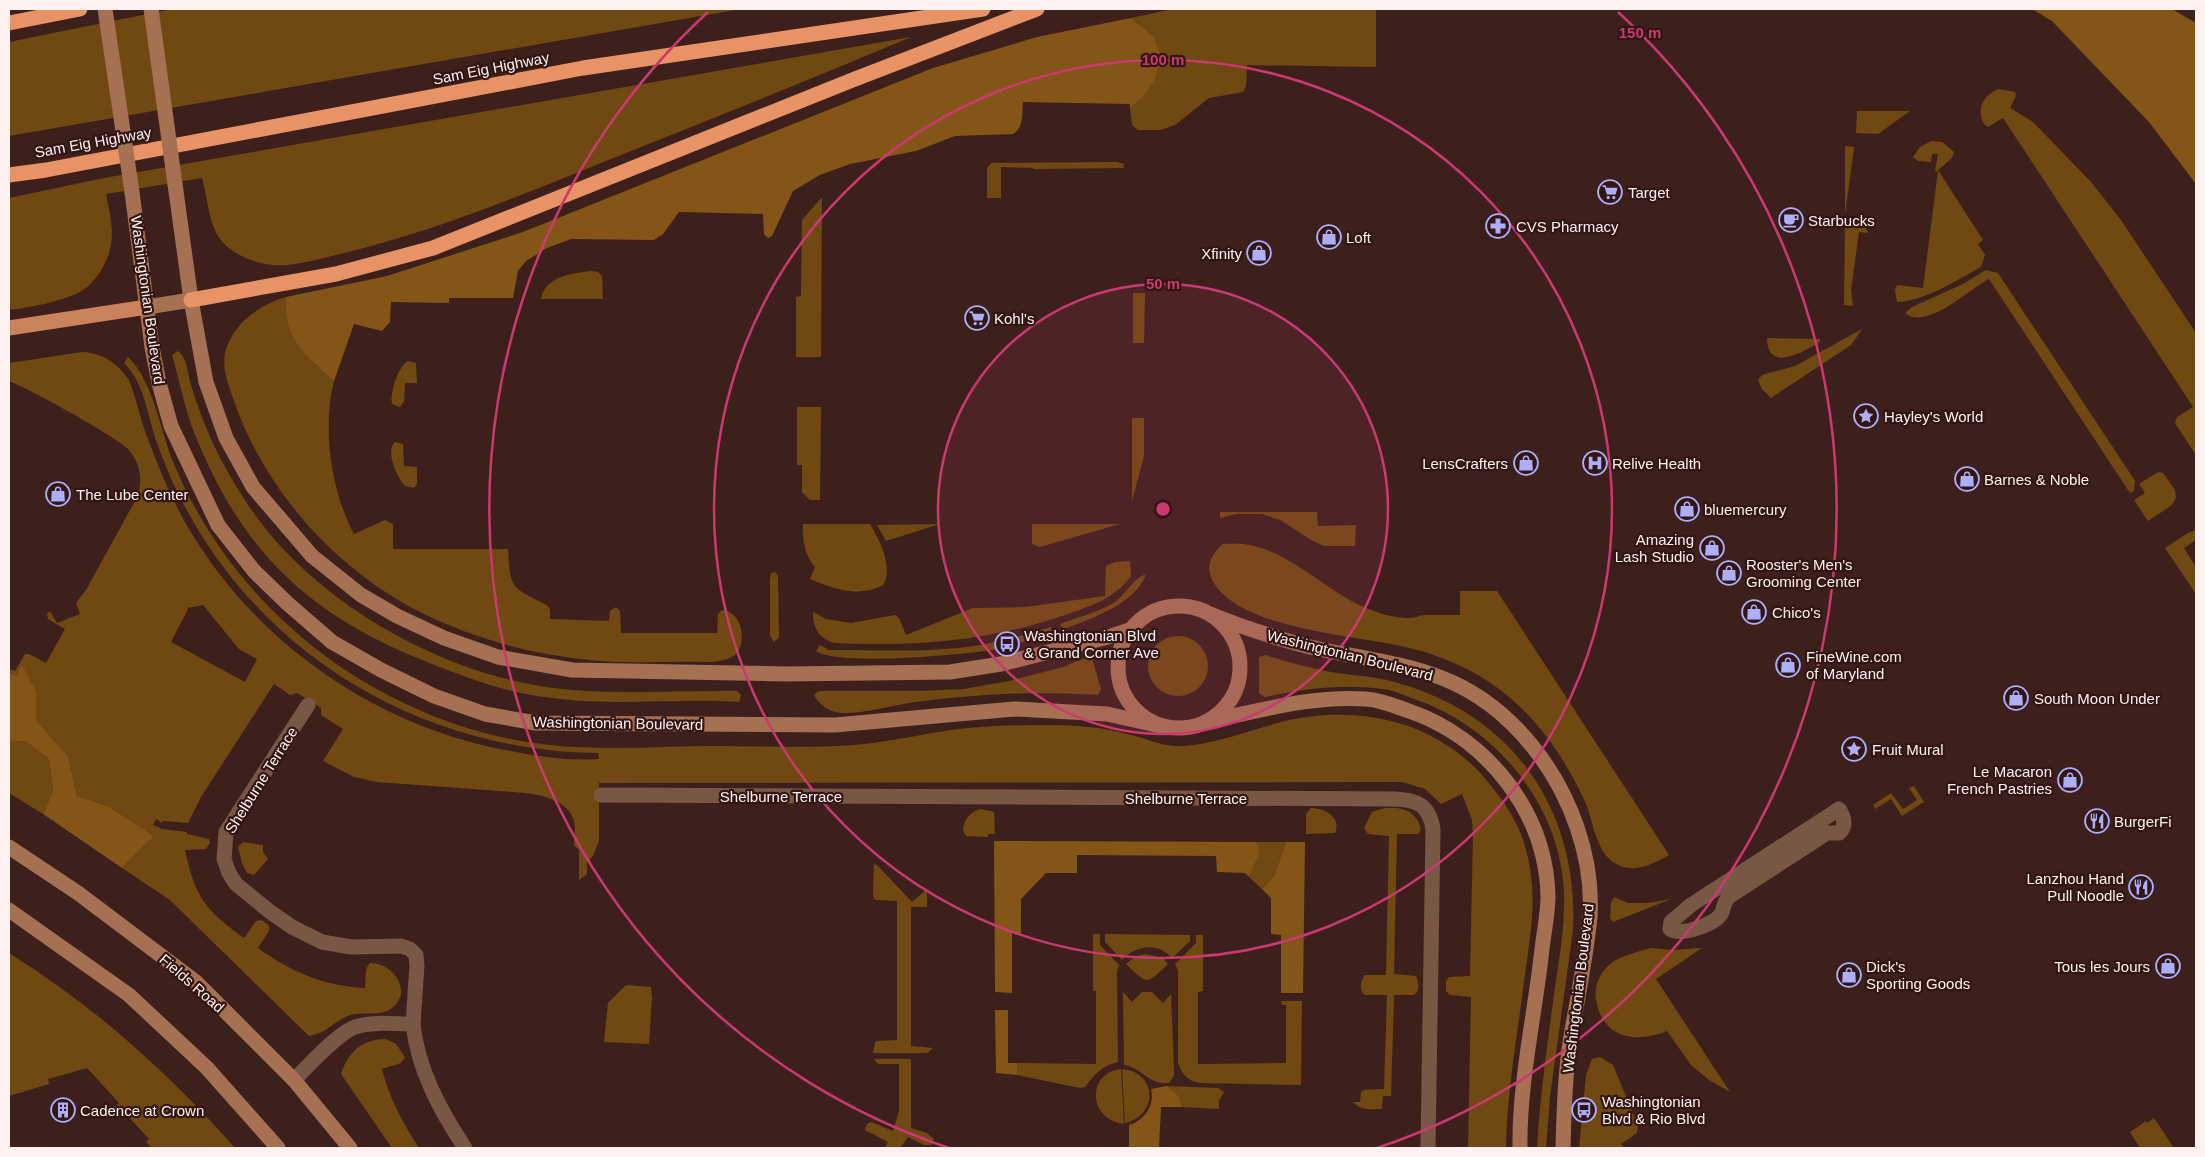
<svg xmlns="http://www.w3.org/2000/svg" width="2205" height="1157" viewBox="0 0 2205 1157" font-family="Helvetica,sans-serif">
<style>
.green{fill:#704912;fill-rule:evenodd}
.forest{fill:#835517}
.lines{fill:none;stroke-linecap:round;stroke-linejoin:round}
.street{stroke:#795745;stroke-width:15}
.secondary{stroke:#a67052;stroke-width:15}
.primary{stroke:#c9825c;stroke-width:15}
.highway{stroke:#e89365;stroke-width:15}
.secondary-bridge{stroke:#a67052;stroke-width:15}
.ring{fill:none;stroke:#cb3971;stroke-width:2.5}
.labels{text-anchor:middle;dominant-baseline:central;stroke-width:4.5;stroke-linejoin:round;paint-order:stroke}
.street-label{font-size:15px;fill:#fef1ef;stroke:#321613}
.poi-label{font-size:15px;fill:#fef1ef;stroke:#321613;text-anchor:start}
.centre{fill:#cb3971;stroke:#321613;stroke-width:2.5}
.ring-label{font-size:15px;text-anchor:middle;font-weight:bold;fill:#cb3971;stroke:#321613;stroke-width:4.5;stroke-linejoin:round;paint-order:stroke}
</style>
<rect width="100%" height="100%" fill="#3d201c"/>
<g class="green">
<path d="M172,9H741L9,136V42Z"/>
<path d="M1173,9H1376V67L1247,65L1246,86L1243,92L1209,98L1175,125L1160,130H1138L1132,125L1130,108L1143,97L1154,37L1131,18Z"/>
<path d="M911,37C817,77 721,115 626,153C531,191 436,232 336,255C310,261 284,270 257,262C207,246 213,220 202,178L106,194C109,210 114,228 111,244C109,261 95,284 80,292C62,301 29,308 9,310V198L104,178Z"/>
<path d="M1999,89L2015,92L2016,96L2010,108L2033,122L2091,182L2121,220L2196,333V455L2175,423L2177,417L2193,407L2182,390L2003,118L1988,127L1984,124C1976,109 1983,95 1999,89Z"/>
<path d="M1857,111H1910L1878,134L1856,133Z"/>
<path d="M1931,141L1942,142L1954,152L1952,158L1938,170L1983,240L1978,244L1985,255L1981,267C1959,279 1923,302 1897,302L1895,290L1897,285L1923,288L1938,171H1935L1938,154H1932L1931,162L1918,161L1913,157L1920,147Z"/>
<path d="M1845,146L1854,147L1845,215Z"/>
<path d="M1117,162L1124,164V168L1033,169V168L1001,167V198H987V168L991,163Z"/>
<path d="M822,197L821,357H796V297L801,296L802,220Z"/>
<path d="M1845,221C1855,222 1866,221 1868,233L1859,232L1851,290L1853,306L1844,305Z"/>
<path d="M1986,270L1998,273L2135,481L2134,491L2130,493L1989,279C1969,289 1927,331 1905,313L1912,307L1963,284Z"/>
<path d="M591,271L598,272L602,276L603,299H541C544,277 572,273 591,271Z"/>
<path d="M1133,293H1145L1144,343H1133Z"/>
<path d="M286,297C283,325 293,343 313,362C320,368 326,376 334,381C322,427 331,492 354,534L385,520L393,524V549H508C510,593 514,587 548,606L550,610V619L609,621L610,611L616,607L620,611L621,633H717L718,614L722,610C742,611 748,643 735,655C728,660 719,661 712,662C680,661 648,663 617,662C550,659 484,643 424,614C389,597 359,575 331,549C287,507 252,455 233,398C228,383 222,369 225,353C232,324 259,305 286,297Z"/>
<path d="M1862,329L1851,345L1771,398L1762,389L1758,380L1762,375L1795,366Z"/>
<path d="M1767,338L1820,339V342C1805,351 1767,374 1767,338Z"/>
<path d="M178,351C188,359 187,373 191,385C203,425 220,462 243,497C305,596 431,669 545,687C608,696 673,690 737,691L741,695L739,702C680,698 620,706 561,699C509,694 475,681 427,662C307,615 239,549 192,427C184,404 179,379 172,355Z"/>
<path d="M82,352C103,353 117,363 129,380C136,398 140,417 146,434C159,469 173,503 192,534C262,649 384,730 516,752C542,757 572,761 599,759L598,753C423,751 263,658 182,501C173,484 165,465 158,446C148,419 145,383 124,363L128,357C154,382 160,431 174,464C218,570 304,657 408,705C452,726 501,740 550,745C604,751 661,746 716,746C765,746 815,749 864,744C893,741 922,734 951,730C984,726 1016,725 1049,725C1075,725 1102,727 1127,734C1143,737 1158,745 1174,746C1208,748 1255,728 1289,720C1365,704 1443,723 1492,787C1504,802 1515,818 1522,837C1540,889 1531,930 1524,982C1517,1037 1507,1093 1506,1148H1468L1471,997L1450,995L1446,991V981L1449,977L1470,976L1473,835L1472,820L1462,794L1441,804L1425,789L1402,782L599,783V841L593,856L587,862V874L579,880V850L574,845C574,837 576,829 574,821C570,802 543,795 526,793L377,782L354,777L323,761L343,729L321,715V708L297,693L290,695L274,684L201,797L188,823L163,821L162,823L156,819L153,825L162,829L187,832V834L209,839L210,843L206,849L185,850C195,897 205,910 244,938L256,921L262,920L269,926V931L258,948C291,972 324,986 365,988L366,969L370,963C392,962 414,991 392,1008C382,1017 363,1011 350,1015C334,1021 326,1034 309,1036L170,900L122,868L154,836L110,807L77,796L68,756L36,720V691L22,666L16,676L9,673V669L15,671L25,654H29L46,663L65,629L48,619L47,614L50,611L57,623L80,614L76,603L86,590L135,501C144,483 141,465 129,450C119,438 26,387 9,381V363ZM203,605L239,649L257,659L245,682L171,642L188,609L187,608Z"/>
<path d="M408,361L416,363L417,383H405L404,402L400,407L392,404C390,392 398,367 408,361Z"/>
<path d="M797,407H821L820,500H810L802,492V465H797Z"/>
<path d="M1132,418H1144V456L1132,501Z"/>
<path d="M395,442L403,444L404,466L417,467V484L414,488L405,486C397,477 385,451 395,442Z"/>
<path d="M2158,472L2163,473L2175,490L2176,498L2172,505L2148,521L2134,500L2145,493L2139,484Z"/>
<path d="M1220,512H1317L1318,526L1356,525L1355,546H1324L1311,540L1280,520L1262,514H1236L1220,518Z"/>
<path d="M870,524C879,539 894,568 883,585C859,598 834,589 810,579L815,567C805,556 802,539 803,524Z"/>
<path d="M940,524L886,541L877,525Z"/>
<path d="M1032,524H1120L1040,547L1032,544Z"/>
<path d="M2196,530V540L2184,548L2196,567V594L2165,548L2188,533Z"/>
<path d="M1223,544C1284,537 1323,595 1377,612C1387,616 1400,618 1411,618C1416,618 1420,615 1425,615C1437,615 1448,615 1460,615V591H1497L1669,855C1652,865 1631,875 1613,862C1596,850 1593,822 1586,804C1561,748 1522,696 1465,668C1446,659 1425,651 1405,647C1356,635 1232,629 1211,577C1206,564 1213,552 1223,544Z"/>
<path d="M1130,561L1131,576C1115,598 1093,605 1068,614C991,641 915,647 835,643C819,639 813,628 813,612L826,619L851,623L895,615L899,618L906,635L973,608L1025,607L1105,596L1106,566L1115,562Z"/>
<path d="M775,572L778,576L779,637L774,642L770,636V580L771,573Z"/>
<path d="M1146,574C1137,603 1091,619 1064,629L1060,624C1078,617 1099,612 1115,602C1127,593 1132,579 1146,574Z"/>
<path d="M1051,627V634L1012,645L1010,639Z"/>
<circle cx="1178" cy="666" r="30"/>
<path d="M1003,640L1005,648C973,654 840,667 816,651L820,645L829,650H838C892,650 950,654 1003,640Z"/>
<path d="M1265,655C1287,662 1309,668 1331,672C1353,676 1377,676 1398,683C1514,716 1579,811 1573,930L1550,1097L1546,1148H1537C1540,1094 1548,1041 1555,987C1560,956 1565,924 1564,893C1561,805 1495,726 1414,699C1406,696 1397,692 1389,690C1347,683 1306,688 1265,697L1259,693V657Z"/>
<path d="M1090,656L1092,658L1101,689L1098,695C1037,691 977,694 916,702C893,705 864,714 841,713C830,712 819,705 814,695L819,691H921L964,689L1009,681L1063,667Z"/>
<path d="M25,741L49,759L53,791L43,814L9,793V742Z"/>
<path d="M1914,786L1924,802L1902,816L1891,799L1875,809L1873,805L1891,793L1903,809L1917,800L1909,788Z"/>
<path d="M1311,808C1324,808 1342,817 1335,833L1306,834V814Z"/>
<path d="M1385,808C1402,807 1416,810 1421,829L1418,834H1397L1394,974L1416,976C1419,982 1420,991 1414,995H1394L1391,1096H1383L1382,1109C1372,1109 1361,1111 1353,1102H1360L1361,1092L1364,1090L1384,1089L1387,995H1365C1359,991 1360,981 1365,975H1386L1389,836L1368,834L1364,828L1372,812Z"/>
<path d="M981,809L994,812L995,834H988V837L966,836L963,830C964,819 970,812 981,809Z"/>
<path d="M243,842L263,845V852L268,859L254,875L247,873L242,863L238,847Z"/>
<path d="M1256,842H1286L1274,876L1262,889L1249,877L1260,853Z"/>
<path d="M874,864L877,865L912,902L925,891H927V907H911V1046L933,1048L927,1053H873L875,1043L877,1041L897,1040V901L876,900L873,897Z"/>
<path d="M1614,897L1628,903H1648L1671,899L1613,922L1610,918L1611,903Z"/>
<path d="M1093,934H1100V945L1119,965L1117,971L1118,1062C1101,1066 1095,1074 1085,1087L1080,1088L1017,1075V1063L1096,1064V991H1093Z"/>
<path d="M1105,934L1190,935V941L1172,958C1158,942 1136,945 1122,960L1105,942Z"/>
<path d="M1196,935H1203V991L1198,992V1064L1286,1063V1005H1282L1281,1001H1302L1301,1085L1200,1083C1188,1081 1181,1074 1178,1062V971L1175,964L1196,943Z"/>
<path d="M1651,948L1672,950L1702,948L1656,979L1730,1092L1709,1080L1691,1065L1667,1031C1636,1044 1602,1038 1596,1000C1594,987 1599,974 1609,965C1620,956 1637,952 1651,948Z"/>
<path d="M9,953C94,1006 169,1073 235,1148H152L146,1142L149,1139L125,1113L122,1115L115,1107L119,1103L87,1068L48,1079L49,1084L9,1096Z"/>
<path d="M1145,954L1163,958L1168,964C1146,985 1148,985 1126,964L1136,956Z"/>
<path d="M626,985L651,987L652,998L649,1044L604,1042L608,1003Z"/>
<path d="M1123,992L1132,1002L1142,992H1152L1163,1003L1171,994L1174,1070V1076L1169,1083C1149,1085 1142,1068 1124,1065Z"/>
<path d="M386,1039L396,1044L405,1057L401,1063L382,1069C389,1098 403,1123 419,1148H392L341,1074C348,1052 362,1039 386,1039Z"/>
<path d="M1600,1057L1613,1065L1638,1126L1637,1133L1621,1144L1624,1148H1579L1586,1075L1592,1059Z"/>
<path d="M874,1059H911V1128L927,1133L934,1139L931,1145H924L908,1137L900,1148H885L888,1142L865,1130L867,1124L871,1122L893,1131L899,1111V1064H878Z"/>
<path d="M1121,1069L1124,1124C1088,1120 1086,1073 1121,1069Z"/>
<path d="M1122,1069C1157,1072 1159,1115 1125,1123Z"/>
<path d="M1167,1086L1218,1088L1224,1092L1219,1101V1109L1182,1107L1179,1096Z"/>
<path d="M2154,1118L2174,1148H2140L2130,1132L2146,1121L2147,1123Z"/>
</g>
<g class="forest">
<path d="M2032,9H2172L2196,23V184L2149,122L2052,21Z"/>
<path d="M1131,18L1154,37L1161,58L1154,81L1143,97L1130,108V104L1023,102C1022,112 1024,128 1013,134L955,136L916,151L850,164L820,175L793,191L772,236L768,238L764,234L763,214L679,212L663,234L654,240L571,239L547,248L526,261L518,271L513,298H449V303L391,302L390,322L382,331L354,324L334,381C326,376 320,368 313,362C293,343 283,325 286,297L387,276L523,232L933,68L1037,37Z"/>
<path d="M22,665L36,691V720L68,756L77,796L110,807L154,836L122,868L43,814L53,791L49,759L25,741L9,742V673L16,676Z"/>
<path d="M994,841L1256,842L1260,853L1249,877L1245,873L1217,872L1216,856L1077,855V873H1046L1021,899V933H1012V993L995,992Z"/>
<path d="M1286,842H1305L1303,993H1281V935L1271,934V898L1262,889L1274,876Z"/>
<path d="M995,1010H1008V1063H1017V1075L996,1073Z"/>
<path d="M1167,1086L1179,1096L1182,1107H1161L1159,1148H1129V1125C1145,1120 1155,1105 1151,1089Z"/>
</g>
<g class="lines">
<g class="street">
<path d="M601,795L1394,799C1418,800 1429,805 1433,829L1428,1148"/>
<path d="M1839,809C1844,817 1847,826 1839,833H1827L1730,896C1723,901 1725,907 1721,914C1715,924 1681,937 1670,929L1671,922L1691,905Z"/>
<path d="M413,1024C418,1070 440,1110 465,1148"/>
<path d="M294,1080C308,1066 338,1033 355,1027C374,1021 394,1024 413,1024L417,965L416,955L410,949L401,946L351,947L322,942L292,927L269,911L236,884L229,873L224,859L226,832L308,705"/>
</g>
<g class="secondary">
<path d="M175,184L191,300L206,382L226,438L253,487L312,556L361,595L397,616L444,638L498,657L572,670L785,674L950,672L1001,664L1108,637L1132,629"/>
<path d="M132,192L152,347L159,383L171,426L218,525L254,571L287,603L332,642L381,670L434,696L485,714L536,723L835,725L1014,709L1107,714L1165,727"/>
<path d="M147,307L191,300"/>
<circle cx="1179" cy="667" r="61"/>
<path d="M1210,614C1241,627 1273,637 1306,646C1351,657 1398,661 1442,678C1478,692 1509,717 1533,747C1570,793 1594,857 1590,917C1586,957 1578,996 1571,1036C1565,1073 1564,1111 1563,1148"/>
<path d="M1209,721C1260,711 1313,695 1366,699C1381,700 1395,706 1409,711C1487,738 1546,812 1548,896C1548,913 1544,932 1542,949C1535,1015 1519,1082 1520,1148"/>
<path d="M9,847L78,893L196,982L294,1080L350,1148"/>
<path d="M9,910L129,995L207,1068L278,1148"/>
</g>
<path class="primary" d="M9,328L147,307"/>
<g class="highway">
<path d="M9,23L80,9"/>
<path d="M9,175L46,170L583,68L983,9"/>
<path d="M191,300L336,274L433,248L855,79L1037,9"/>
</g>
<g class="secondary-bridge">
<path d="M105,9L132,192"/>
<path d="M151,9L175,184"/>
</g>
</g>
<circle cx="1163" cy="509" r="225" fill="#cb3971" fill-opacity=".12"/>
<g class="ring">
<circle cx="1163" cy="509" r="225"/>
<circle cx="1163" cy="509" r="449"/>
<path d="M949 1148A674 674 0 0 1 708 12M1618 12A674 674 0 0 1 1377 1148"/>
</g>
<defs>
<g id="supermarket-ring" transform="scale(1.25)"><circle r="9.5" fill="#321613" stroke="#adaffb" stroke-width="1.5"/><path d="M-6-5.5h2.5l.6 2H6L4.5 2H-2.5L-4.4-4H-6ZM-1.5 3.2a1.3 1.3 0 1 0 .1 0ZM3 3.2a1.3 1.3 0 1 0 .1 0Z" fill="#adaffb"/></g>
<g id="cafe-ring" transform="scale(1.25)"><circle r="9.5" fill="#321613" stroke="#adaffb" stroke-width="1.5"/><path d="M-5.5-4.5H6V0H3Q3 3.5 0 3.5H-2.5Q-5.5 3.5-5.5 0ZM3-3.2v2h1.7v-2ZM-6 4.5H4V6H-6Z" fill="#adaffb"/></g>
<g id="pharmacy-ring" transform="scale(1.25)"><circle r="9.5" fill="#321613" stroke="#adaffb" stroke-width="1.5"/><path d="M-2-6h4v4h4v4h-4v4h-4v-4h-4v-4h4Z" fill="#adaffb"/></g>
<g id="shop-ring" transform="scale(1.25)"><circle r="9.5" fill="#321613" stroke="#adaffb" stroke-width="1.5"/><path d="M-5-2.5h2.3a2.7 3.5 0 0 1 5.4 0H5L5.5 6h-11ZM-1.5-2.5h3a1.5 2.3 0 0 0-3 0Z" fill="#adaffb"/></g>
<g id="sight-ring" transform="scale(1.25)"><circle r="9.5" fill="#321613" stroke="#adaffb" stroke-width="1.5"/><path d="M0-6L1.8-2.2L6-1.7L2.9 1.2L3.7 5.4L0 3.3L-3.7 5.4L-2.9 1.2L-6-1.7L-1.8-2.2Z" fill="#adaffb"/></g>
<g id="hospital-ring" transform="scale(1.25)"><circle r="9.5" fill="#321613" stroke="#adaffb" stroke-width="1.5"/><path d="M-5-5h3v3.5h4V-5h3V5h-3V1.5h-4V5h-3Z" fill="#adaffb"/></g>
<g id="bus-ring" transform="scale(1.25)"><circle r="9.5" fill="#321613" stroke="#adaffb" stroke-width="1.5"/><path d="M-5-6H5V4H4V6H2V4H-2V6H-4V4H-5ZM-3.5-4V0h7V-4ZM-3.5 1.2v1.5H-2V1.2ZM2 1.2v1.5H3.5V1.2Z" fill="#adaffb"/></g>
<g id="restaurant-ring" transform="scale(1.25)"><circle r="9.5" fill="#321613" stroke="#adaffb" stroke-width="1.5"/><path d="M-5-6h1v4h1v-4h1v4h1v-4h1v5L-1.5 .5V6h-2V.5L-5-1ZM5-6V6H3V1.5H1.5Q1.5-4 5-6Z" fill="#adaffb"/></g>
<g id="building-ring" transform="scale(1.25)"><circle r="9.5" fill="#321613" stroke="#adaffb" stroke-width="1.5"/><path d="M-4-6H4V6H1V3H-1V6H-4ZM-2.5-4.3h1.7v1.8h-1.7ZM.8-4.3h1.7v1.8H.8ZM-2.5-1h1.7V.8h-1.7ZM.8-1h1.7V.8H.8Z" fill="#adaffb"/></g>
</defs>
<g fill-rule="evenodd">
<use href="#supermarket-ring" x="1610" y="192"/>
<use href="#cafe-ring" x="1791" y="220"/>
<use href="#pharmacy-ring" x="1498" y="226"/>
<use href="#shop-ring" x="1329" y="237"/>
<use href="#shop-ring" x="1259" y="253"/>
<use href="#supermarket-ring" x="977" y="318"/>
<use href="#sight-ring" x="1866" y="416"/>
<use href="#shop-ring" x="1526" y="463"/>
<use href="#hospital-ring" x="1595" y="463"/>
<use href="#shop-ring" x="1967" y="479"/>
<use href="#shop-ring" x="58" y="494"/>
<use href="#shop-ring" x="1687" y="509"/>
<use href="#shop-ring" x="1712" y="548"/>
<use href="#shop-ring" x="1729" y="573"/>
<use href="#shop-ring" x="1754" y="612"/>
<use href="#bus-ring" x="1007" y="644"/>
<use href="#shop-ring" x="1788" y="665"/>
<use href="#shop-ring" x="2016" y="698"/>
<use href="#sight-ring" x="1854" y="749"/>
<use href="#shop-ring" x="2070" y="780"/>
<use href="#restaurant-ring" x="2097" y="821"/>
<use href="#restaurant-ring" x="2141" y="887"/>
<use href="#shop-ring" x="2168" y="966"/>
<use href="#shop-ring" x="1849" y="975"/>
<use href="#building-ring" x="63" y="1110"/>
<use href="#bus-ring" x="1584" y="1110"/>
</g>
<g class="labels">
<g class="street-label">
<text transform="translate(491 68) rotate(-11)">Sam Eig Highway</text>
<text transform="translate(93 142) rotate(-10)">Sam Eig Highway</text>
<text transform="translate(148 300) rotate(82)">Washingtonian Boulevard</text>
<text transform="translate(1350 655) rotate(14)">Washingtonian Boulevard</text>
<text transform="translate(618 723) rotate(1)">Washingtonian Boulevard</text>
<text transform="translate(261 780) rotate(-58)">Shelburne Terrace</text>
<text x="781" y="796">Shelburne Terrace</text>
<text x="1186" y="798">Shelburne Terrace</text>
<text transform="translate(192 983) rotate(41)">Fields Road</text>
<text transform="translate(1578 988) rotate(-83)">Washingtonian Boulevard</text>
</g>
<g class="poi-label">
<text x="1628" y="192">Target</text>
<text x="1808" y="220">Starbucks</text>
<text x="1516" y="226">CVS Pharmacy</text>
<text x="1346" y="237">Loft</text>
<text x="1242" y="253" text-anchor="end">Xfinity</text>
<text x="994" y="318">Kohl's</text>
<text x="1884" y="416">Hayley's World</text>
<text x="1508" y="463" text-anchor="end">LensCrafters</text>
<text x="1612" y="463">Relive Health</text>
<text x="1984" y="479">Barnes &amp; Noble</text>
<text x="76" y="494">The Lube Center</text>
<text x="1704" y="509">bluemercury</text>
<text x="1694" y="539" text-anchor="end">Amazing<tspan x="1694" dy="17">Lash Studio</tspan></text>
<text x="1746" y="564">Rooster's Men's<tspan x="1746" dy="17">Grooming Center</tspan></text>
<text x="1772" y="612">Chico's</text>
<text x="1024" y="635">Washingtonian Blvd<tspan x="1024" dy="17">&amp; Grand Corner Ave</tspan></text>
<text x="1806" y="656">FineWine.com<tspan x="1806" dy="17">of Maryland</tspan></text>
<text x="2034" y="698">South Moon Under</text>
<text x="1872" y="749">Fruit Mural</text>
<text x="2052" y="771" text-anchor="end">Le Macaron<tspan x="2052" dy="17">French Pastries</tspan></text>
<text x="2114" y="821">BurgerFi</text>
<text x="2124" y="878" text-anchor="end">Lanzhou Hand<tspan x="2124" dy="17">Pull Noodle</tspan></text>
<text x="1866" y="966">Dick's<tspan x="1866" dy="17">Sporting Goods</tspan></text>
<text x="2150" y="966" text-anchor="end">Tous les Jours</text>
<text x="1602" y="1101">Washingtonian<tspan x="1602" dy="17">Blvd &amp; Rio Blvd</tspan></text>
<text x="80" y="1110">Cadence at Crown</text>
</g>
</g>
<circle cx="1163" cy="509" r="8" class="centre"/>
<g class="ring-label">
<text x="1640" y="38">150 m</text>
<text x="1163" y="65">100 m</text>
<text x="1163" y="289">50 m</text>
</g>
<rect width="2205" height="1157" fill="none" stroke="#fef1ef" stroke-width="20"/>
</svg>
